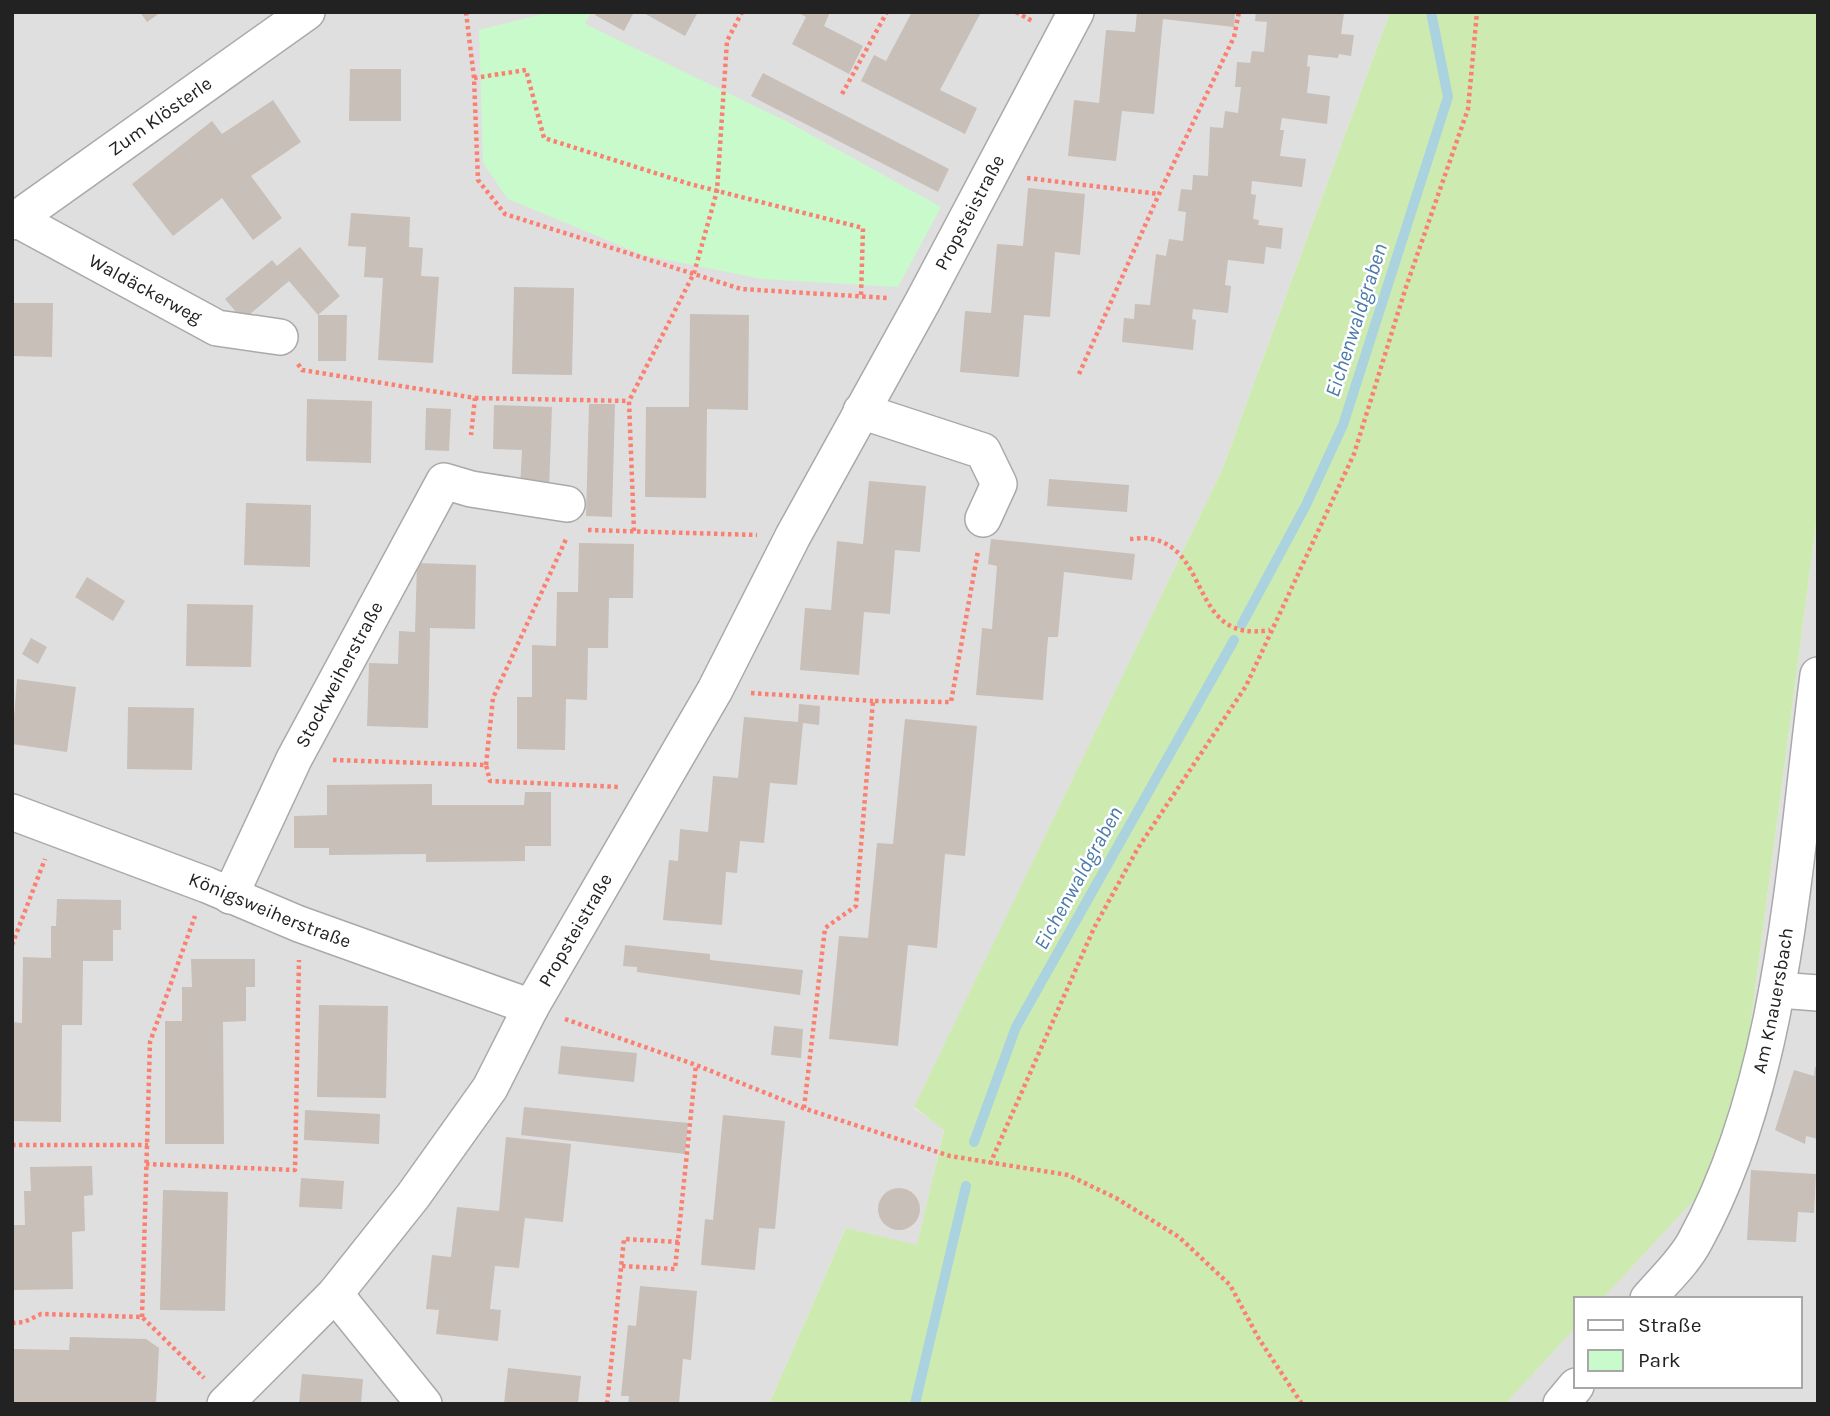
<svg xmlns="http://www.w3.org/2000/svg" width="1830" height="1416" viewBox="0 0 1830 1416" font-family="Karla,sans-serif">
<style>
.residential{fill:#e0dfdf}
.grass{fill:#cdebb0}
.park{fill:#c8facc}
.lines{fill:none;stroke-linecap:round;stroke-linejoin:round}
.stream{stroke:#aad3df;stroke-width:10}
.building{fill:#c7bfb8}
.minor-casing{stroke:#a9a9a9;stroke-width:38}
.path{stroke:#fa8072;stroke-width:4.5;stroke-dasharray:3.5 3.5;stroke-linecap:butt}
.minor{stroke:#fff;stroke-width:35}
.labels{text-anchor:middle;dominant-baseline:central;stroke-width:5;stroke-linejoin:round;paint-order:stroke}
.street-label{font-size:19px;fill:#222;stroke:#fff}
.water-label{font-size:21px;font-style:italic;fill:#4a7aab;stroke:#fff}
</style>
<rect width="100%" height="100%" fill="#f2efe9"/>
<g class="residential">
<path d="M12,12H1390L1222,470L914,1108L944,1129L917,1246L846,1228L769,1404H12Z"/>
<path d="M1818,509V1404H1502L1576,1325V1386H1800V1299H1601L1733,1158Z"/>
</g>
<path class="grass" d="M1390,12H1818V509L1733,1158L1602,1299H1576V1327L1505,1404H769L846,1228L917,1245L944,1130L914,1107L1222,470Z"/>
<path class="park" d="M550,12H591L585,24L786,121L941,207L898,287L762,279L643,255L508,199L483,163L479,30Z"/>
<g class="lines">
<g class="stream">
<path d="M1242,624L1306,505L1343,425L1448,97L1431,12"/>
<path d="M974,1142L1016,1027L1234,640"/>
<path d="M915,1404L966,1186"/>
</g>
</g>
<g class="building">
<path d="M140,12H161L147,22Z"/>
<path d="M596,12H634L624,31L595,15Z"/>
<path d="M642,12H698L685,36Z"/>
<path d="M797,12H830L824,26L863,46L849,74L792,44L806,17Z"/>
<path d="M912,12L980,14L940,90L977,108L965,134L861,81L874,55L886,61Z"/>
<path d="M1137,12H1235L1234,27L1163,19L1154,114L1122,111L1116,161L1068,156L1074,100L1099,103L1106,30L1135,32Z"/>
<path d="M1256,12L1344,13L1341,34L1354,35L1351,56L1339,54L1338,58L1308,55L1307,66L1310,67L1307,93L1330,96L1327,124L1282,118L1280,130H1284L1280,156L1306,159L1302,187L1252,181L1251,194L1256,195L1253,219L1259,220L1258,225L1283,228L1281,249L1266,247L1264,264L1228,260L1225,285L1231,286L1228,313L1193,309L1192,319L1196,320L1193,350L1122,342L1124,318L1134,319L1135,304L1150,305L1156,254L1166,256L1169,239L1183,241L1186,212L1178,211L1181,189L1192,190L1193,175L1208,176L1210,127L1223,128L1225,111L1238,113L1241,87H1235L1237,62L1250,63L1252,51L1264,52L1267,22L1255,21Z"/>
<path d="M350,69H401V121H349Z"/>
<path d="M763,73L949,169L938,192L751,96Z"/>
<path d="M273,100L301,142L251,176L282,218L253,240L222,198L173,236L132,184L212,121L222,134Z"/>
<path d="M1028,188L1085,194L1080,255L1055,252L1050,317L1024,315L1019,377L960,372L965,311L991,313L997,244L1023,246Z"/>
<path d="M351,213L410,217L409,247L423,248L421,276L439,277L433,363L378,360L383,278L364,277L366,247L348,246Z"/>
<path d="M300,247L340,296L318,315L289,281L243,320L225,299L272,260L277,266Z"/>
<path d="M514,287L574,288L572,375L512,374Z"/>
<path d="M12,303H53L52,357L12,356Z"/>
<path d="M690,314L749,315L748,410L707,409L706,498L645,497L646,407H689Z"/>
<path d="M318,315H347L346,361H318Z"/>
<path d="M307,399L372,401L371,463L306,461Z"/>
<path d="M589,404H615L612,517L586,516Z"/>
<path d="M494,405L552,407L549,491L520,490L522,450L493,449Z"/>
<path d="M426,408L451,409L449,451L425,450Z"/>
<path d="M1049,479L1129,485L1127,512L1047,506Z"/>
<path d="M869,481L926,486L920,552L895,550L890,614L864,612L859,675L800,670L805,608L831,610L837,541L863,544Z"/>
<path d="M246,503L311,505L310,567L244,565Z"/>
<path d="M991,539L1135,554L1132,580L1064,572L1058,637H1048L1043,700L976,695L982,628L992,629L997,566L988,564Z"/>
<path d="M579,543L634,544L633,598H609L608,648H588L587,700L566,699L565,750L517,749V697H532V645L556,646L557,592H578Z"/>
<path d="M417,563L476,565L475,629L430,628L428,728L367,726L369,663L398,664L399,631L415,632Z"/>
<path d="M87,577L125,601L113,621L75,597Z"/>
<path d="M187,604L253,605L251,667L186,666Z"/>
<path d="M31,638L47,647L38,664L22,654Z"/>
<path d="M17,679L76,687L67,752L12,744Z"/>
<path d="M799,704L820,706L819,725L803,723L797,785L770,783L764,843L740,841L737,873L726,872L722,925L663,920L669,860L678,861L680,829L708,832L713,776L738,778L744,717L798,722Z"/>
<path d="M128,707L194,708L192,770L127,769Z"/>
<path d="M905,719L977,726L965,856L945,854L937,948L908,945L898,1046L829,1039L839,936L868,938L877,843L893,844Z"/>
<path d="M432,784V805H524L525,792H551V846H525V861L426,862V854L329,855V848H294V816L327,815V785Z"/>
<path d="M57,899L121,900V930H113V961H83L82,1025H62L61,1122L12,1121V1022L22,1023L23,957L51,958V926H56Z"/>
<path d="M625,945L710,954V960L803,970L800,995L637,972V967L623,966Z"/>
<path d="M191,959H255V987H246V1021L223,1022L224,1144H165V1021H182V987H192Z"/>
<path d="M319,1005L388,1006L386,1098L317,1097Z"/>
<path d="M774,1026L803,1029L801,1058L771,1055Z"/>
<path d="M561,1046L637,1053L634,1082L558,1074Z"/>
<path d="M1815,1067L1818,1068V1139L1806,1136L1805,1144L1775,1130L1794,1070L1814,1076Z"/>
<path d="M524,1107L688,1123L685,1154L521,1135Z"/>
<path d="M305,1110L380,1114L379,1144L304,1140Z"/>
<path d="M723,1115L785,1121L775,1229L759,1228L755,1270L701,1265L705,1219L713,1220Z"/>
<path d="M506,1137L571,1144L563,1222L525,1218L519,1268L495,1266L490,1309L501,1310L498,1341L436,1334L439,1310L426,1309L432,1255L451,1257L457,1207L499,1211Z"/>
<path d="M92,1166L93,1195L84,1196L85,1231L72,1232L73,1289L14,1290L13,1225H25L24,1191H31L30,1167Z"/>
<path d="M1751,1170L1816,1174L1814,1213L1798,1212L1796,1242L1747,1240Z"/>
<path d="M301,1178L344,1181L342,1209L299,1207Z"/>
<circle cx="899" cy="1209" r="21"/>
<path d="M163,1190L228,1192L225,1311L160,1310Z"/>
<path d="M640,1286L697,1291L691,1360L683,1359L679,1404H628L629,1396H621L628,1325L636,1326Z"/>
<path d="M70,1337L146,1339L159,1348L156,1404H12V1349L69,1350Z"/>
<path d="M508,1368L581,1376L578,1404H504Z"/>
<path d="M302,1374L363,1379L361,1404H299Z"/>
</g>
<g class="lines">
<g class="minor-casing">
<g id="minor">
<path id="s1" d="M16,219L217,328L280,337"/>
<path id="s2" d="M12,222L307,12"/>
<path d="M861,411L983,451L999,484L983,519"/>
<path id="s3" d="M12,812L207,885L299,924L531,1007"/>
<path id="s4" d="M230,896L294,759L444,481L471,489L567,504"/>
<path d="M1777,990L1818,993"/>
<path d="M335,1294L424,1404"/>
<path id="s5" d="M1648,1299C1663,1281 1684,1262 1695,1241C1785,1077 1794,858 1818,675"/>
<path id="s6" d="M225,1404L335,1294L413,1196L490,1088L531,1007L715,690L793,536L923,301L1076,12"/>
<path d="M1561,1404L1576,1386"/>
</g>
</g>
<g class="path">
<path d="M466,12L474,78L478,180L505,214L741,289L888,298"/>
<path d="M1016,12L1034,22"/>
<path d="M474,78L526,70L544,138L690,184L863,228L861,295"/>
<path d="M842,94L887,12"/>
<path d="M1027,178L1159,194"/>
<path d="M298,364L302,370L475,398L471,435"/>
<path d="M1079,374L1159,194L1234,37L1239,12"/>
<path d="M475,398L629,401"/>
<path d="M588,530L757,535"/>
<path d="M634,531L629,401L694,273L717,191L727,41L742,12"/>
<path d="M1130,539C1137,539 1145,537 1152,539C1211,550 1190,644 1270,630"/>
<path d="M751,693L873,701"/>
<path d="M333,760L486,765L490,781L620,787"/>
<path d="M486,765L493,698L567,537"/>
<path d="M12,945L45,859"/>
<path d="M565,1019L696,1065L803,1108L950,1156L1068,1175L1116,1198L1179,1237L1230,1285L1259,1339L1302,1404"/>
<path d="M804,1108L825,928L856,906L873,701L951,702L978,551"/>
<path d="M12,1145H148"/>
<path d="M146,1164L295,1170L299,960"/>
<path d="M990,1164L1094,928L1138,848L1246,686L1354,454L1406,287L1468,109L1477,12"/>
<path d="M622,1266L675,1269L696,1065"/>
<path d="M142,1317L150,1042L195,916"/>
<path d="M12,1323L24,1322L41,1314L142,1317L204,1378"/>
<path d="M607,1404L624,1239L679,1242"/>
</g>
<use href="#minor" class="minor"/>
</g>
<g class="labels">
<g class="street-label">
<text stroke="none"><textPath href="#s2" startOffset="182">Zum Klösterle</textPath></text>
<text stroke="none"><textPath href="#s6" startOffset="1412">Propsteistraße</textPath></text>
<text stroke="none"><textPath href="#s1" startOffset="147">Waldäckerweg</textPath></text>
<text stroke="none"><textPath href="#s4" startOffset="247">Stockweiherstraße</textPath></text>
<text stroke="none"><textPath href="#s3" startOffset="276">Königsweiherstraße</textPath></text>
<text stroke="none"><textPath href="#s6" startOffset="593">Propsteistraße</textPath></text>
<text stroke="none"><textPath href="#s5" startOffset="329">Am Knauersbach</textPath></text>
</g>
<g class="water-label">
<text transform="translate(1356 320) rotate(-72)">Eichenwaldgraben</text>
<text transform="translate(1078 878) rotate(-61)">Eichenwaldgraben</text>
</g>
</g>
<rect width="1830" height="1416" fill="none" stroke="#222222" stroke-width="28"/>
<rect x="1574" y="1297" width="228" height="91" fill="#ffffff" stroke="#a7a7a7" stroke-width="2"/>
<rect x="1588" y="1320" width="35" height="10" fill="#ffffff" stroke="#a7a7a7" stroke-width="2"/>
<text x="1638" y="1332" font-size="21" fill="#222222">Straße</text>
<rect x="1588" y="1350" width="35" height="21" fill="#c8facc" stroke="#a7a7a7" stroke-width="2"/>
<text x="1638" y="1367" font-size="21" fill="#222222">Park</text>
</svg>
